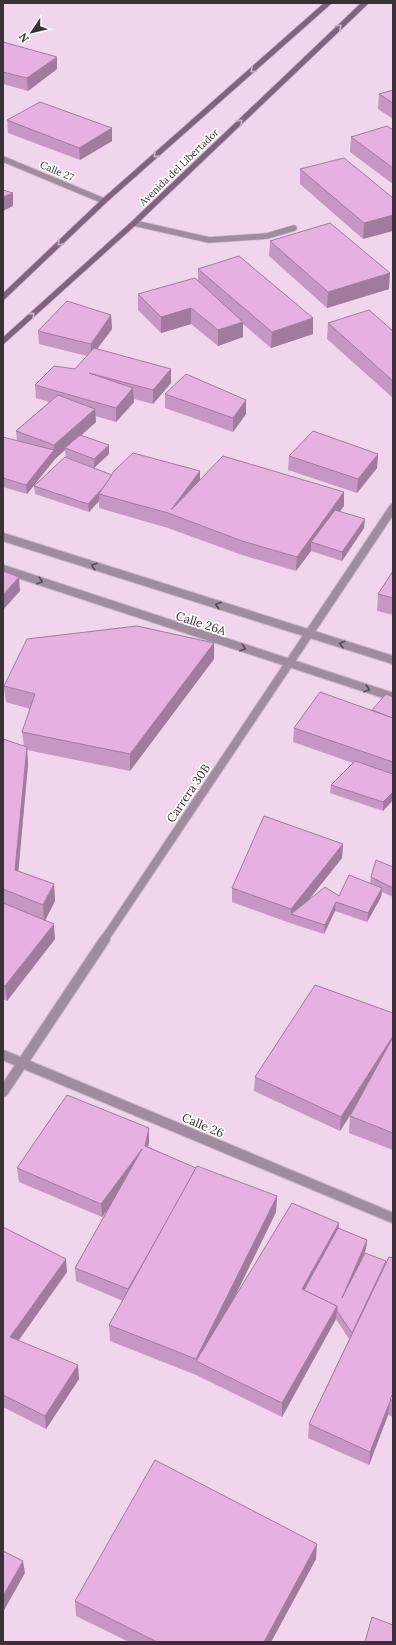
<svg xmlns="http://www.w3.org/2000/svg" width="396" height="1645" viewBox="0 0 396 1645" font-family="Lora,serif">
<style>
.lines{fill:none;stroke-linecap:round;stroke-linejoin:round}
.lane-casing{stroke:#ccb4c9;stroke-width:7}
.street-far2-casing{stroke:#ccb4c9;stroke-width:7}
.street-far1-casing{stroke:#ccb4c9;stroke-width:10}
.street-casing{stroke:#ccb4c9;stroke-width:12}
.secondary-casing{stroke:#ccb4c9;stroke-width:7}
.lane{stroke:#a18b9f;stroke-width:5.5}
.street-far2{stroke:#a18b9f;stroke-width:5.5}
.street-far1{stroke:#a18b9f;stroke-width:8}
.street{stroke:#a18b9f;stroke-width:10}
.secondary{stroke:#836280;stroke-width:5.5}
.wall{fill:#c697c2}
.shaded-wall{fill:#a17b9e}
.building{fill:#e6b0e1;stroke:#a17b9e}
.oneway{stroke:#c7b8c6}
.oneway2{stroke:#594b58}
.labels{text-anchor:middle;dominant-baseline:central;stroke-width:3.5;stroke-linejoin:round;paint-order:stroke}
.far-street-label{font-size:10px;fill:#3a3039;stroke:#fff}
.street-label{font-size:12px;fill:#3a3039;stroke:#fff}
</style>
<rect width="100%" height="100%" fill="#f0d5ed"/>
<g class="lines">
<g class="lane-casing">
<path id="lane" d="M134,223L209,240L267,236L294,228"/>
</g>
<g class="street-far2-casing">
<path id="street-far2" d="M3,159L104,201"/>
</g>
<g class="street-far1-casing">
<g id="street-far1">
<path d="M3,537L393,660"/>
<path d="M3,569L393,697"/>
<path d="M104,940L393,508"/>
</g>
</g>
<g class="street-casing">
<g id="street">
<path d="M3,1055L393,1218"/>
<path d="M3,1092L105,939"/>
</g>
</g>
<g class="secondary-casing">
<g id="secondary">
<path d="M3,297L104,201L328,3"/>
<path d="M3,341L134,223L365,3"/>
</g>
</g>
<use href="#lane" class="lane"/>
<use href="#street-far2" class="street-far2"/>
<use href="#street-far1" class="street-far1"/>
<use href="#street" class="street"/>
<use href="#secondary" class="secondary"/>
</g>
<g class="wall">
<path d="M3,42L57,69L28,91L3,84Z"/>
<path d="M393,90V119L378,109L379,94Z"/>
<path d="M7,120L112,141L80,160L8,133Z"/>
<path d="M393,130V184L350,152L351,137Z"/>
<path d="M300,169L393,198L363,239L300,184Z"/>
<path d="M270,241L389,289L327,308L269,256Z"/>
<path d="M198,269L313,318V334L271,348L243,324V337L218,346L191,324L161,333L138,310V294L198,281Z"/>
<path d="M111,315L112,329L97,349L171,383L153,404L134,399V402L116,422L95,416L96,422L81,435L109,454L94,468L66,457L65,450L55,459L27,494L3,487V437L17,441L16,431L49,402L36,398L35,385L75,369L87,356L39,344L38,331Z"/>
<path d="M328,323L393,331V398L327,339Z"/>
<path d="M165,394L246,414L233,432L165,408Z"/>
<path d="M378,454L377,468L357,493L288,470L289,456Z"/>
<path d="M112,475L200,480L344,492V506L339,511L364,528L342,561L311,551L296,571L242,555L168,528L99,508V501L89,512L35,494L34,486Z"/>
<path d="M393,571V615L377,611L378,594Z"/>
<path d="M214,643V659L130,771L27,750L28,764L18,871L54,884L55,901L45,921L55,939L7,1001L3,999V739L24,746L22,732L30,709L6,702L4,686Z"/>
<path d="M393,697V800L383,811L330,793L331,785L353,763L293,742L294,728L372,710Z"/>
<path d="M343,844L342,858L309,899L339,896L370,883L371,877L393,867V897L382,892L381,897L367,922L335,911L324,934L290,923L232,902V888Z"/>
<path d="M393,1013V1150L349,1133L350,1116L355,1108L340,1131L254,1091L255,1077Z"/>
<path d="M149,1128V1142L148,1147L196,1168L277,1196L276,1212L232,1302L339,1223L338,1228L367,1240L366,1249L360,1262L386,1261L393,1258V1417L388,1415L369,1465L308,1438L309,1424L349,1339L336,1319L282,1417L196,1375L110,1341L109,1325L123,1301L76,1281L75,1268L109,1208L102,1217L19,1182L17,1168Z"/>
<path d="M3,1227L67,1272L18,1341L79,1379L46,1429L3,1407Z"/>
<path d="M316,1559L271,1642H129L76,1616L75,1601Z"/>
</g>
<g class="shaded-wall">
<path d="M57,57V69L28,91L27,78Z"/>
<path d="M112,128V141L80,160L79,148Z"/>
<path d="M13,193V206L3,211V197Z"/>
<path d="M393,215V231L363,239L364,223Z"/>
<path d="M390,273L389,289L327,308L328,292Z"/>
<path d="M191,308V324L161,333V317Z"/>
<path d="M111,315L112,329L91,357V344Z"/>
<path d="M313,318V334L271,348L272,332Z"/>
<path d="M243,322V337L218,346V330Z"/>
<path d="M171,369V383L153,404V390Z"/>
<path d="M133,388L134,402L116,422V408Z"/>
<path d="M246,400V414L233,432V418Z"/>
<path d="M95,409L96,422L66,449L65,448V450L55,459L27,494L26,485L54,450V445Z"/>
<path d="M109,445V454L94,468V459Z"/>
<path d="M378,454L377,468L357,493L358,479Z"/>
<path d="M200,471V485L171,510Z"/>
<path d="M115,476L99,494V501L89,512L88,504Z"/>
<path d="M344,492V506L316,544L311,542V551L296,571L297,557Z"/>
<path d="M365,519L364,528L342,561V552Z"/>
<path d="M19,577L20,591L3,610V595Z"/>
<path d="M214,643V659L130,771V754Z"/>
<path d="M27,747L28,764L17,887L15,870Z"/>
<path d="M393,792V800L383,811V802Z"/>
<path d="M343,844L342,858L296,916L291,914V909Z"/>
<path d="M54,884L55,901L44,922L43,905Z"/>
<path d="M382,888L381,897L367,922L368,913Z"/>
<path d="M336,902L335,911L324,934L325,925Z"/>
<path d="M54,924L55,939L7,1001L5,986Z"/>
<path d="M393,1036V1047L340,1131L341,1117Z"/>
<path d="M149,1128V1142L145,1160V1146Z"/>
<path d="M142,1149L143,1163L102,1217L101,1204Z"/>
<path d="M197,1168L128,1303V1289Z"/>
<path d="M277,1196L276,1212L202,1364L196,1361V1359Z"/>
<path d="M339,1223L338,1237L305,1296L302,1289Z"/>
<path d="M367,1240L366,1249L342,1306V1298Z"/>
<path d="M66,1259L67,1272L11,1351L10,1337Z"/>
<path d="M337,1306L336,1319L282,1417V1403Z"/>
<path d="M78,1365L79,1379L46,1429L45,1416Z"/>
<path d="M390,1402L388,1415L369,1465L370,1452Z"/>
<path d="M317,1544L316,1559L271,1642H264Z"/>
<path d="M23,1561L25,1573L3,1612V1596Z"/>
</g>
<g class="building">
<path d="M3,42L57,57L27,78L3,72Z"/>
<path d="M393,90V103L379,94Z"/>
<path d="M40,102L112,128L79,148L7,120Z"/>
<path d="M387,126L393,130V168L351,137Z"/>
<path d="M344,158L393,198V215L364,223L300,169Z"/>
<path d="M3,190L13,193L3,197Z"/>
<path d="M330,223L390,273L328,292L270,241Z"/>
<path d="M239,256L313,318L272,332L198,269Z"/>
<path d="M195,278L243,322L218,330L191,308L161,317L138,294Z"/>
<path d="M67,301L111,315L91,344L38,331Z"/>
<path d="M369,310L393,331V381L328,323Z"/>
<path d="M94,348L171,369L153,390L89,373L133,388L116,408L35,385L54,366L75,369Z"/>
<path d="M186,374L246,400L233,418L165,394Z"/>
<path d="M58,395L95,409L54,445L16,431Z"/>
<path d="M313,431L378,454L358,479L289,456Z"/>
<path d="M80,435L109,445L94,459L65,448Z"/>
<path d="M3,437L54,450L26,485L3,478Z"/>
<path d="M133,453L200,471L171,510L223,456L344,492L297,557L242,541L168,513L99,494L114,471Z"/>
<path d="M65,457L112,475L102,489L88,504L34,486Z"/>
<path d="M335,510L365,519L342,552L311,542Z"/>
<path d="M3,571L19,577L3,595Z"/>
<path d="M393,571V598L378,594Z"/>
<path d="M137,626L214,643L130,754L22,732L35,694L4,686L27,639Z"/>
<path d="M320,692L393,718V762L294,728Z"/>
<path d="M386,694L393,697V718L372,710Z"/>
<path d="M3,739L27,747L15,870L54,884L43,905L3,889Z"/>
<path d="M355,761L393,774V792L383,802L331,785Z"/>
<path d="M264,816L343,844L291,909L232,888Z"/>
<path d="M376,860L393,867V888L371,877Z"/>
<path d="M349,875L382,888L368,913L336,902L325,925L291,914L325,887L339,896Z"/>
<path d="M3,903L54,924L5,986H3Z"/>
<path d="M315,985L393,1013V1036L341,1117L255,1077Z"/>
<path d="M393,1037V1133L350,1116Z"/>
<path d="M67,1095L149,1128L145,1146L196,1168L162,1230L128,1289L75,1268L142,1149L101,1204L17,1168Z"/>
<path d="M197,1166L277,1196L196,1359L109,1325Z"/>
<path d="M292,1203L339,1223L302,1289L337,1306L282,1403L196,1361Z"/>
<path d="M3,1227L66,1259L10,1337L78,1365L45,1416L3,1395Z"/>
<path d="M338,1228L367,1240L342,1298L365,1253L386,1261L352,1333L337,1311V1306L304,1290Z"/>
<path d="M389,1257L393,1258V1394L370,1452L309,1424Z"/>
<path d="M393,1394V1401L390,1399Z"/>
<path d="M155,1460L317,1544L264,1642H157L75,1601Z"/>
<path d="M3,1551L23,1561L3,1596Z"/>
<path d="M372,1617L393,1625V1642H365Z"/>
</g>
<defs><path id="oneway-chevron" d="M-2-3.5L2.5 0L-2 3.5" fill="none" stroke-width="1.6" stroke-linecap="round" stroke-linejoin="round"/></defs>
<g class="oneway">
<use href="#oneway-chevron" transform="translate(339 27) rotate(-43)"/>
<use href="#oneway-chevron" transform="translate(253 70) rotate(139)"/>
<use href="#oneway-chevron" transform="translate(240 122) rotate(-44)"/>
<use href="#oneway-chevron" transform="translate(156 155) rotate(139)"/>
<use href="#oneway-chevron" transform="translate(60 243) rotate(136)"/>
<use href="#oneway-chevron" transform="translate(32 315) rotate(-42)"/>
</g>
<g class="oneway2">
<use href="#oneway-chevron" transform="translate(94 566) rotate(-162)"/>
<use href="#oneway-chevron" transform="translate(40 581) rotate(18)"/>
<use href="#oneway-chevron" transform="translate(218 605) rotate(-162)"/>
<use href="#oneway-chevron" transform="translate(342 644) rotate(-163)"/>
<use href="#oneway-chevron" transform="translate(243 648) rotate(18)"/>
<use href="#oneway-chevron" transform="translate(367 689) rotate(18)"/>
</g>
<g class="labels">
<g class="far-street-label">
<text transform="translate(179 167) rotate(-44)">Avenida del Libertador</text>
<text transform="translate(57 171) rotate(23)">Calle 27</text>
</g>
<g class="street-label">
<text transform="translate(201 623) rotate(18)">Calle 26A</text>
<text transform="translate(188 793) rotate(-56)">Carrera 30B</text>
<text transform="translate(203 1125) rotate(23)">Calle 26</text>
</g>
</g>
<rect width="396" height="1645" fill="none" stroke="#3a3039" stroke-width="8"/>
<g transform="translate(32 32) rotate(235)" stroke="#ffffff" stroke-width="3" paint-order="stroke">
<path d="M0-3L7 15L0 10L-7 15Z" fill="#3a3039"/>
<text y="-6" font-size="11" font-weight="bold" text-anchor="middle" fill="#3a3039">N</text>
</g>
</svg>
